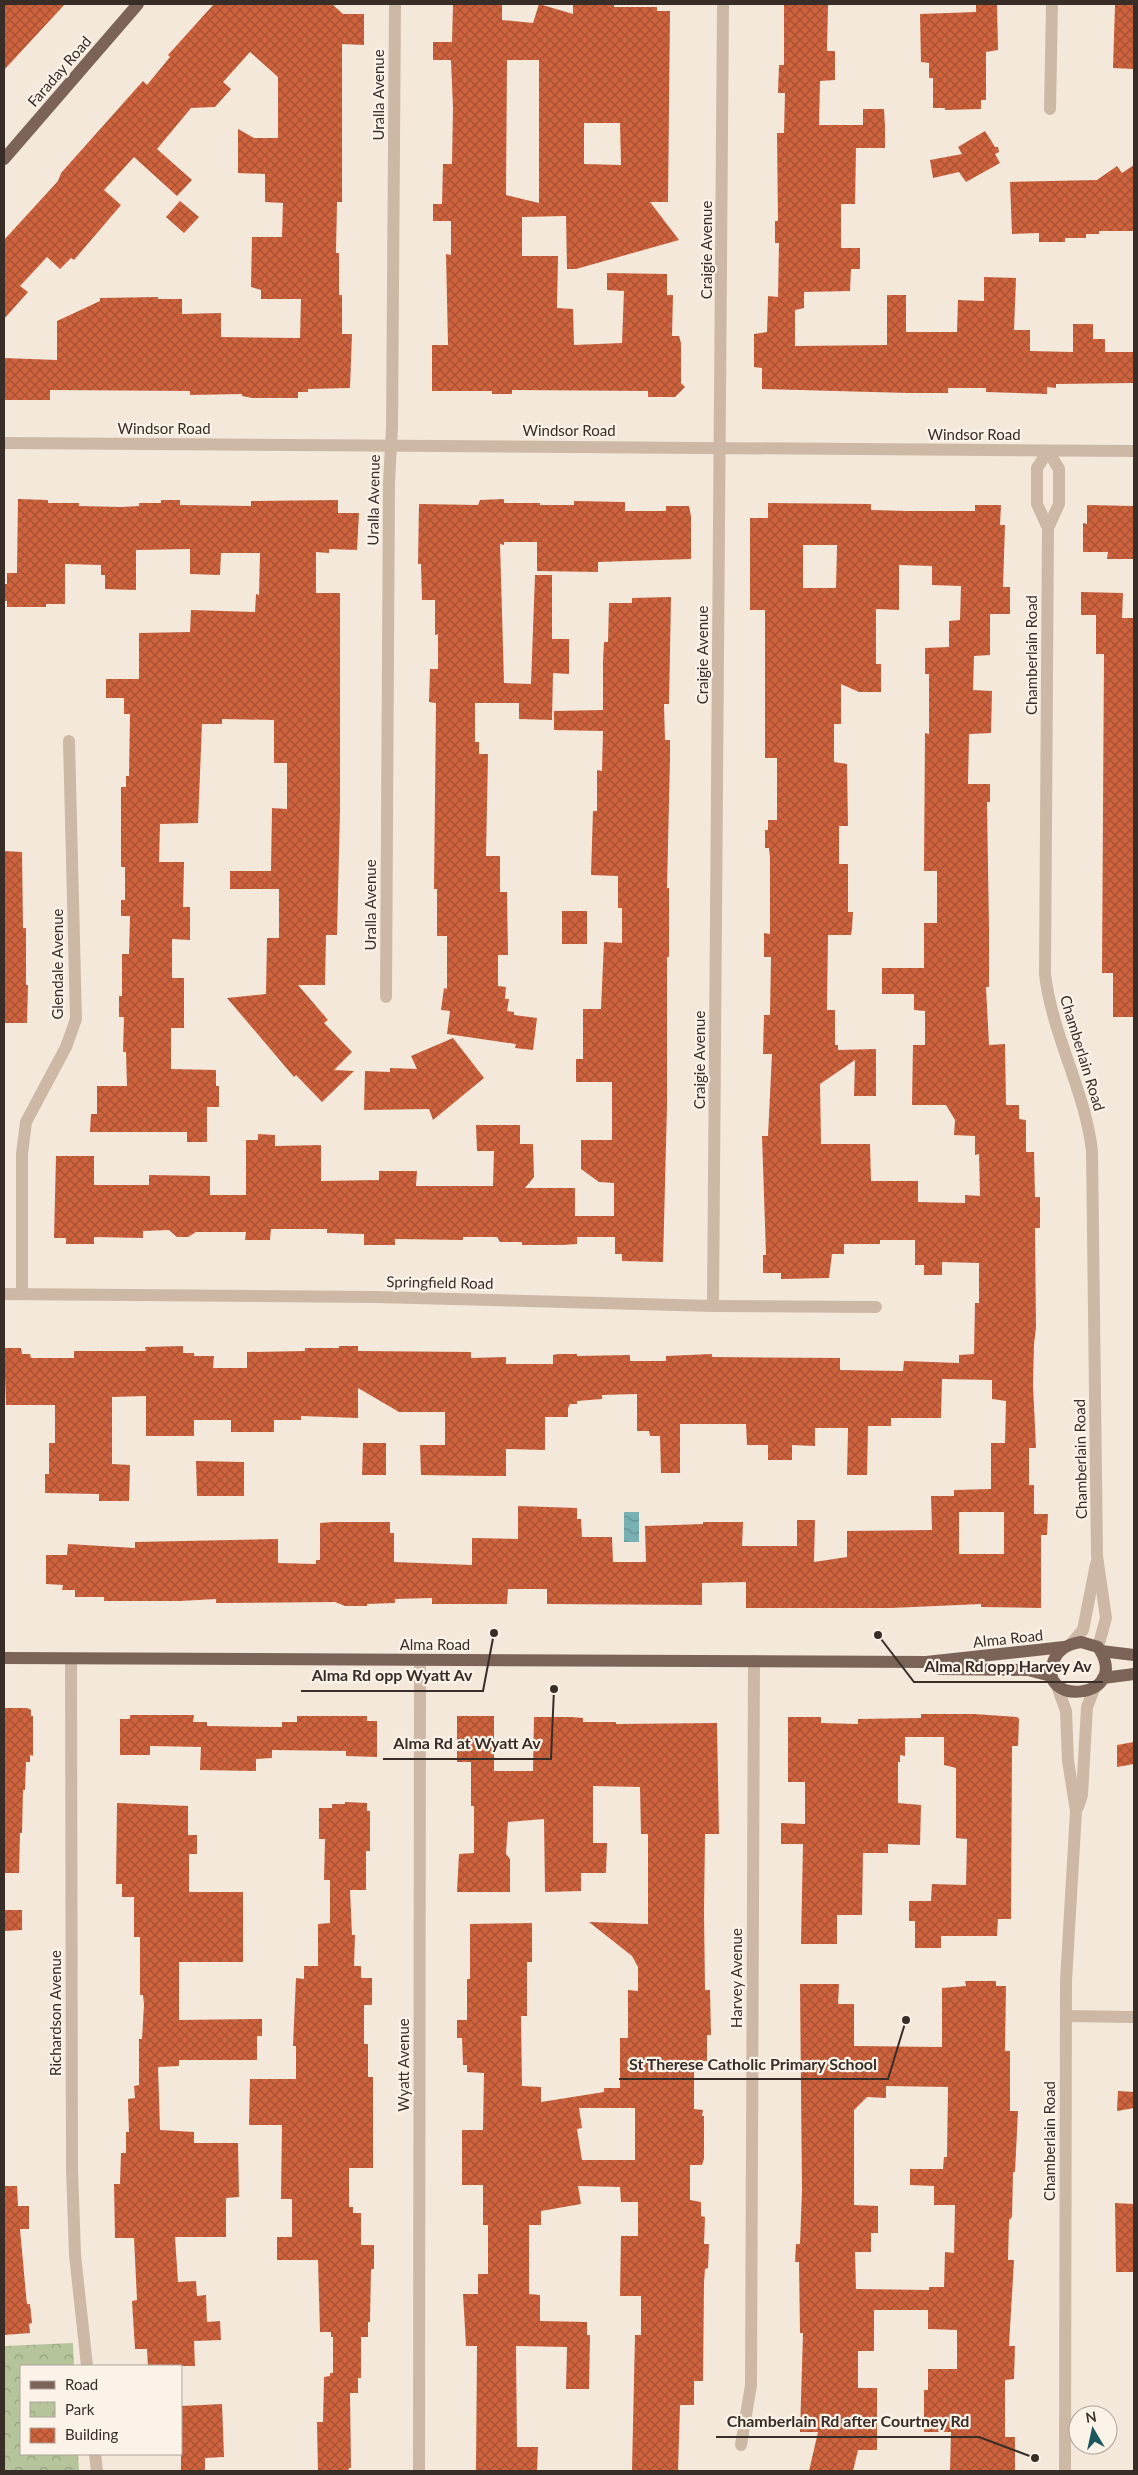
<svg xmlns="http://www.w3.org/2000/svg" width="1138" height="2475" viewBox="0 0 1138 2475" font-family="Lato,sans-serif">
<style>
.park{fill:url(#park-crowns)}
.water{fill:url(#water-waves)}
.building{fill:url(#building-cross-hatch);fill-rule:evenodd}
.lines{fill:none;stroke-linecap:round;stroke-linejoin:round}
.minor{stroke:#cdb8a6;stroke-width:12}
.major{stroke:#7b6457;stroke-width:12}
.labels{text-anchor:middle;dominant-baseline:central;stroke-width:4.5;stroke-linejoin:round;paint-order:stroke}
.street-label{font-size:15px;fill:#382d27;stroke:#fbf2e8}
.leader{fill:none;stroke:#382d27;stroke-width:2}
.callout-dot{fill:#382d27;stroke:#fbf2e8;stroke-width:2}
.callout-label{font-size:16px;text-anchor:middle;font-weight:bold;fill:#382d27;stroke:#fbf2e8;stroke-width:4.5;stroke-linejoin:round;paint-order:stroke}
</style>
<defs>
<pattern id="park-crowns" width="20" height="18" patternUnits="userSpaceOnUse" patternTransform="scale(1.25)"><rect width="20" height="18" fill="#b5c49a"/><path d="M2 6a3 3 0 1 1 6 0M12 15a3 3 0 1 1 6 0" fill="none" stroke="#94a07e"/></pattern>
<pattern id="water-waves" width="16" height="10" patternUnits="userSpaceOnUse" patternTransform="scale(1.25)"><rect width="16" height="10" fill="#78b0b3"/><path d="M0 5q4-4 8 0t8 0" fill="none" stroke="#639092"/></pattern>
<pattern id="building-cross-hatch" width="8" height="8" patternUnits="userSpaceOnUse" patternTransform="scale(1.25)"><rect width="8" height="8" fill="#ce633e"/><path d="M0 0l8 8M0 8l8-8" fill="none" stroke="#a85234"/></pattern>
</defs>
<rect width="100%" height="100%" fill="#f4e8db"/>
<path class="park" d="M73,2343L74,2366H21V2454H78L79,2471H4V2346Z"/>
<rect class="water" x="624" y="1512" width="15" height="30"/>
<g class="building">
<path d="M4,4H65L4,70Z"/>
<path d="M214,4H332L343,14H364V45L342,44V202H337L336,253H339V295H342V334H352L350,388L308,389V392H298V398H252L242,396V394L190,395V391L50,390V400H4V358L57,360V321L100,301V298L158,297V299H182V314L221,313V337L300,338L301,299H261V290L251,287L252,237H282L283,203L265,202V174L238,173V129L254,138H278V77L250,52L223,82L231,89L215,107L191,108L157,149L192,180L177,196L134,157L104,190L121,205L74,260L71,258L60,269L47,257L20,286L28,292L4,319V240L58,181L61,173L143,81L147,85L170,57L168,55Z"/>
<path d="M453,4L502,5V20L533,23L539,4L573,14V4H614V7H657V11H670L668,202H650L679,240L576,269H567L566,216L522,217V256H558L557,308L573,309L574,345L622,343L624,291L607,290V273L667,274V295H673L672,336H679L681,343V383L685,387L675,397H648V391L512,390V394H492V391H432V345H448L446,254L451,255V221H433V204H442L443,164H452L453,108L451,60H433V42H452ZM507,60H539V203L506,195ZM584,123H620L621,165L584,164Z"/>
<path d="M784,4H828L827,51H835V80L820,81L819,125H863V109H884L885,127V148H856L855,204H841V248H860V269H851L850,291L804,292V308L795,310V346L887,345V295H906V332H957L958,300L984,301V277L1016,278L1014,330H1030V351L1073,352V324H1093V339H1105V352H1134V383L1056,384V388L1047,387V394L986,392V388H948V393H909L762,389V368L754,367V334L767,332L768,296L778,297L779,243H775V221H778L777,133H784L785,93H778L779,65H784Z"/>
<path d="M976,4H997L998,50L986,52V100H981V109L945,110V108H933V78H929V63L921,62L920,14L976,12Z"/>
<path d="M1115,4H1134V69L1113,68Z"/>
<path d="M985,131L995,147H998L999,152L995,154L1000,163L966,182L959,172L933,178L930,160L962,154L958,147Z"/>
<path d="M1134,165V231H1099V234H1086V238H1065V242H1039V233L1012,234L1010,182L1097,180L1117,166L1122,173Z"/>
<path d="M180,201L199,217L184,233L166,217Z"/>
<path d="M18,499L48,500V503H79V506L121,507L139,506V503H161V500H180V505L251,506V501L338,500V513H359L357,550L329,549V553L316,552V593H340V811L337,935H326L325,985H298L328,1020L324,1023L352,1052L334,1070L354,1071L322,1102L296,1075L294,1077L227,998L266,994L267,938H279V889H230V871H271L272,808L287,809V763H274V720L222,719V724H202L198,823L160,824L159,862H184L183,907H190V940L172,939V978H184V1028H171V1069L216,1070V1086H219V1107H207V1142H187V1132H90L91,1114H97V1086H127L126,1052H123L124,1017H119V996H122V954H129L130,916H121V900H125V867H121V787H126V776H129L130,714H124V698H106V679H139V633L190,632L191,610L255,612L256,594L259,595L260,553H221L220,575L190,574V549L136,550V590L105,589V575H101V565L65,564V604H46V607H7V601H4V584H7V573H17Z"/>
<path d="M504,499V503H540V505H574V501L625,502V511H666V506H689L691,516V559L598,562V572L537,571V542H504V545L500,544L504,683L531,684L535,575H552V639H569V674L553,673L552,720L519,719V703H475V742H479V754H488L486,856H500V892H507L508,955H498V986L506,987L505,999H509L507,1011L514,1012V1015L537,1018L533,1050L515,1048L516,1044L447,1034L450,1011L441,1010L444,988L447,989V936H437V889H434L436,703L429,702L430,669H438V634L435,635V600H422L421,564H418L419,504L478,505L480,500Z"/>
<path d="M768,503L871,504V510L908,511H975V505H1001L1000,525H1005L1003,587H1010V614H990V655L974,656L973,690L992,691L991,733L969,734L968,784H990V802H987L989,930V987H986L989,1045L1005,1044L1006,1105H1019V1119L1026,1120V1152H1034L1035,1197H1040V1228H1035L1036,1328L1034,1344L1033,1385L1036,1448H1029V1485H1034V1514H1048L1047,1535H1041V1608L981,1607V1604L891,1608H746V1582L702,1583V1605L547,1604V1589H508L507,1604H432V1598L395,1599V1603L367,1604V1606H345L335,1602L216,1603V1599L180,1601H104V1597H75V1590H62L63,1585L46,1584V1555H67L68,1544L135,1548V1542L278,1539V1563L316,1564V1560H320V1523L333,1522H390V1533H394V1562L472,1565V1538L518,1539V1506L577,1508V1519H581L582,1537H612L613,1562H646L645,1526L703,1524V1522H743L742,1546H797V1520H815L814,1562L847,1557V1531L932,1530L931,1496H954V1490L991,1489V1443H1005L1006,1401L992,1399V1380L942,1379L941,1418H891V1426H868L867,1475H847L848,1428H815V1446L792,1445V1460H768V1445H747L746,1424H680V1473H661L660,1436H650L649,1431H637V1394L602,1395V1399L577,1401V1404H570L568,1408V1417H545V1450L506,1449V1476H486L421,1475L420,1445H445V1412H399L358,1388V1418L301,1416V1420H274V1432H231V1420H194V1436H146V1396L112,1397V1464L130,1465L129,1501H99V1494L45,1493V1474H49V1443H55V1405H6L4,1348H21L22,1354H30L31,1358H74V1351H146L145,1347L183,1346V1353H194V1356H214L213,1368H247V1352L305,1351V1348H339V1346H358V1351L471,1352V1358L506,1357V1364H553V1355L558,1354H577V1356L630,1355V1361H666V1356L712,1354V1357L840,1358V1370L903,1371L904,1361L959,1363V1355L974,1354L975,1303H979V1263L942,1262V1275H924V1265H915V1240H880V1244H844V1254H832L829,1278L781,1279V1273H763V1255H766L762,1136H768L772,1054H763L764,1015H770L771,957H764V933L770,934V858L769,848H765V830H768V820H777V758H765V610H750V518H768ZM803,545H837L836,588H803ZM899,565L932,566V585L961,586L960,620L949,621V647L925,648V674H929V734L925,733L924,871H937V923H924V968H882V994H914V1010L925,1011V1045H913L912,1105H946L955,1120L954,1135L975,1136V1155L979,1154L980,1196L965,1195V1203L918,1202V1181H871L870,1144H821L820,1084L855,1060L854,1096H876V1049L838,1050V1045H835V1010H827L828,935H851L852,928L853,912H848V864H839V826H848L847,764L834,762V724H841V684L859,692H881V664H876V609L899,610ZM959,1512H1004V1554H959Z"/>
<path d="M1087,505L1134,506V559H1107L1108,552H1083V523L1087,524Z"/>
<path d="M1081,592L1123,593L1122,618H1134V1017H1113V973H1102L1104,654H1096V615H1081Z"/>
<path d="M671,597L669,704H664L665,740H670V758L667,888H669V957H667V1106L663,1262L622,1261V1254H615V1237H577V1244L562,1245H522V1242H500L497,1237H463V1240L395,1239V1245H364V1234L327,1233V1229H271L270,1240H245L246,1232H196L188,1237H177L169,1230L143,1231V1238L94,1237V1244H66V1238H54L56,1156H94V1185H149V1175L210,1176V1195H246V1140H258V1134L275,1135V1146L321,1145V1181L379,1180V1171H417L416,1186H493L494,1151H477L476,1125H520V1144H533L534,1177L525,1188H575V1216H614V1183L599,1182L581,1169V1140H612V1082H576V1059H583V1009H601L604,942L622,943V908H618V876L591,875L593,811H597V770L602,771L603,731L554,730V711L603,710V661L604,642H608L609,603H632V598Z"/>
<path d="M4,851L22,852L23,928H26V985H28L27,1023H4Z"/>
<rect x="562" y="911" width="25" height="33"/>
<path d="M453,1038L484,1078L433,1120L429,1109L364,1110L365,1071L390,1072V1068L417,1069L411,1056Z"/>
<path d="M363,1443H386V1475H362Z"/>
<path d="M196,1461L244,1462V1496H197Z"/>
<path d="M4,1708H27L31,1710V1716H33V1756L30,1755V1762H26L25,1790H23L22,1833H20L19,1873H4Z"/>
<path d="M921,1714H974L1017,1717L1019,1719L1018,1746H1012L1011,1919H998L997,1936H941V1948H915V1921H909V1901H931L932,1884L966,1885L967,1839L956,1838V1768L944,1765V1737H905V1756L900,1755V1762H898V1803L921,1805L920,1845L888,1844V1853H863L862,1915H837V1944H801L803,1844H781V1823L805,1824V1782H788V1717H821V1723L858,1724V1719L921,1718Z"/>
<path d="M130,1715H194L193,1722H207V1726L282,1727V1722H297V1716H367V1721H377V1757L346,1756V1751L272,1750V1758L256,1759V1771L200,1770L201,1747L150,1746V1755H120V1719H130Z"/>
<path d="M457,1716H494V1771H533L534,1717H571L583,1718V1722H616V1724L717,1723L719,1834H705L704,1912L705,1990H710L711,2035H707V2061H694V2109L703,2110L702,2116H704V2159L702,2165H690V2200L701,2202V2216L705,2217L704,2244H709L708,2268L705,2269L704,2283L703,2381H694V2405H680L678,2471H632L635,2335H641V2296H620L621,2236H638V2202H621L620,2187L578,2186L581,2204L541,2211V2225H529V2294L540,2295V2321L587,2322V2335H590L589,2389H566L567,2347L516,2346L517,2447H538L537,2471H476L477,2346H466L463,2294H478V2274H488V2225H483V2185H462V2130H483L484,2073L467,2072V2065H463L462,2038H457V2020H467V1979H470V1924L532,1923V1962H527V2016H521L522,2086L541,2087V2102L604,2092V2088H620V2038H628V1990L638,1991V1967L632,1956L589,1922L648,1924V1834H641L640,1787L593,1786V1843H607L606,1873H581V1891L545,1892L544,1819L508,1822L506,1854L510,1859V1892H457L459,1854L474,1853V1806H471V1762H457ZM579,2108H635V2160H582L577,2129L582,2128Z"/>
<path d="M1134,1742V1764L1117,1767V1745Z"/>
<path d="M345,1802L367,1803V1811H370V1851H366V1890H350L352,1935H355L354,1966H361V1978H372V2005H364V2044H368V2077H373V2168H349V2207H353V2213H361V2245H374V2269H371L370,2322H368V2337H361V2378H358V2393H350L351,2468H349L348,2471H318L317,2422H323L324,2377L330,2376V2373H333V2337H331V2332H320L318,2260H277V2237H292V2199H281L282,2125H249L250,2079H296V2046H293L296,1978L304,1979V1966H318V1924L330,1923V1880H324L325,1839H319V1808H332V1804H345Z"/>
<path d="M117,1803L188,1806V1835H197V1854H189V1892H243V1962H179V2020L262,2019V2036H257V2060H179V2066L158,2067L160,2130L194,2132V2143H238L239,2197L226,2198V2237H175L178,2282L196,2281L197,2296L206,2295L207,2322L220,2321L221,2340L194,2341L195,2366H148L147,2349H135L132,2301L137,2300L134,2238H115L114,2184H120L121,2153H126V2132H129L128,2099L135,2098L134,2086L139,2085V2039H142L144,2005L143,1995H140V1937H134V1897H122V1884H116Z"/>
<path d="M4,1910H22V1930L4,1931Z"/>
<path d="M965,1981H996V1986H1006L1005,2051H1010V2111H1018L1015,2172H1013L1012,2217L1009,2220L1008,2260H1014L1009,2346H1015L1014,2379L1005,2380V2437H1015V2471H950L951,2432H924V2390H928V2369H957V2330L928,2329V2310H874V2351H858V2388H877V2450H858L853,2471H809L818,2432H800L803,2333H800L799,2262H795L796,2244H800L802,2191L800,1984H839L838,2004H854V2046L942,2047V1988L966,1986ZM886,2086L948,2087L947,2157H944L943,2169H910V2185L934,2186V2205H955L954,2253L945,2252L944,2287H929V2290L856,2289L855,2252H871V2233H878V2206L854,2205V2110L867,2097L886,2098Z"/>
<path d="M1118,2091L1134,2092V2108L1117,2111Z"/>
<path d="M4,2186H17L18,2206H29V2229H20L26,2295L27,2304H30L32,2323L29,2324L30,2333L4,2335Z"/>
<path d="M1115,2203L1134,2204V2272H1116Z"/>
<path d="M222,2404L224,2457L205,2458V2471H181V2406Z"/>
</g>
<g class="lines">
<g class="minor">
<path d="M1050,109L1052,4"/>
<path d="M4,443L1134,451"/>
<path d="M1048,528L1037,504V468L1048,451L1059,469V504L1048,528L1045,974C1052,1035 1085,1090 1092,1151L1097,1556L1106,1618L1098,1647"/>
<path d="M386,997L389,482L392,427L395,4"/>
<path d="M4,1294L376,1297L713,1306L876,1307"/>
<path d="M22,1294V1154L26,1122L66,1047L76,1019L69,741"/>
<path d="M713,1306L723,4"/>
<path d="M1072,1643L1083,1630L1096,1564"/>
<path d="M71,1659L72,2169L75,2255L87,2366"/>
<path d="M1057,1686L1066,1711L1068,1761L1076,1811L1066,1981L1065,2471"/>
<path d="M1078,1807L1082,1795L1087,1707L1094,1689"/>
<path d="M1066,2016L1134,2017"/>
<path d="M741,2445L751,2385L754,1661"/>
<path d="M95,2454L97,2471"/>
<path d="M419,2471L420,1660"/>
</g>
<g class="major">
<path d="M4,159L138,4"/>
<path d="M1081,1642L1098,1647C1134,1701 1033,1707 1054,1660C1059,1648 1069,1644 1081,1642Z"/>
<path d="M1101,1651L1134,1655"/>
<path d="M4,1658L926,1662L1064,1647"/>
<path d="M931,1664L940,1669L1028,1670L1051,1676"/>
<path d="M1103,1678L1134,1674"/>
</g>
</g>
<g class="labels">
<g class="street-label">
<text transform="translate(59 71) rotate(-49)">Faraday Road</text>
<text transform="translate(378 95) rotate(-90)">Uralla Avenue</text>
<text transform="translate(706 250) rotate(-90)">Craigie Avenue</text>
<text x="164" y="428">Windsor Road</text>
<text x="569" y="430">Windsor Road</text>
<text x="974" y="434">Windsor Road</text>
<text transform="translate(373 500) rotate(-89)">Uralla Avenue</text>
<text transform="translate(702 655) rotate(-90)">Craigie Avenue</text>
<text transform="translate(1031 655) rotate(-90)">Chamberlain Road</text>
<text transform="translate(370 905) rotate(-90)">Uralla Avenue</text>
<text transform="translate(57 964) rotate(-90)">Glendale Avenue</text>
<text transform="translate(1083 1053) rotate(73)">Chamberlain Road</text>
<text transform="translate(699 1060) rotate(-90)">Craigie Avenue</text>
<text transform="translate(440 1282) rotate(1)">Springfield Road</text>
<text transform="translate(1080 1459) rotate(-91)">Chamberlain Road</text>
<text transform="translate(1008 1638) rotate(-6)">Alma Road</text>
<text x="435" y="1644">Alma Road</text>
<text transform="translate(736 1978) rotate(-90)">Harvey Avenue</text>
<text transform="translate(55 2013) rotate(-90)">Richardson Avenue</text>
<text transform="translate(403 2065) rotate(-90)">Wyatt Avenue</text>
<text transform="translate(1049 2141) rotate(-90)">Chamberlain Road</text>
</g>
</g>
<path class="leader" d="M878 1635L914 1682H1103M494 1633L483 1691H301M554 1689L551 1759H383M906 2020L888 2079H619M1035 2458L979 2437H716"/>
<g class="callout-dot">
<circle cx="878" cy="1635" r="5"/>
<circle cx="494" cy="1633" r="5"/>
<circle cx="554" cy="1689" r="5"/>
<circle cx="906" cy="2020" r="5"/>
<circle cx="1035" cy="2458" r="5"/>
</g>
<g class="callout-label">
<text x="1008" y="1672">Alma Rd opp Harvey Av</text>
<text x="392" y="1681">Alma Rd opp Wyatt Av</text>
<text x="467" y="1749">Alma Rd at Wyatt Av</text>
<text x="753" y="2070">St Therese Catholic Primary School</text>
<text x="848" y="2427">Chamberlain Rd after Courtney Rd</text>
</g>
<rect width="1138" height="2475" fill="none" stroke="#382d27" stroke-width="10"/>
<rect x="20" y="2365" width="162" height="90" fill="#fbf2e8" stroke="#ada39b"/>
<rect x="30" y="2381" width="25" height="8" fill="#7b6457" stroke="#ada39b"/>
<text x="65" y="2390" font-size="15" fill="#382d27">Road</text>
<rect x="30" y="2402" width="25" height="15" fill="url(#park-crowns)" stroke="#ada39b"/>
<text x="65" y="2415" font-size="15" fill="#382d27">Park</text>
<rect x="30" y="2428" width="25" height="15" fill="url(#building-cross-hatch)" stroke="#ada39b"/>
<text x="65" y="2440" font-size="15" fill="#382d27">Building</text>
<g transform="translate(1093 2430) rotate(351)"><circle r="24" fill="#fbf2e8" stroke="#ada39b"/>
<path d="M0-4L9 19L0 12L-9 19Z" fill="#1a585d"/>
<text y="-8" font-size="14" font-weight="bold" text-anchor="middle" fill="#382d27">N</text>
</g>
</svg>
